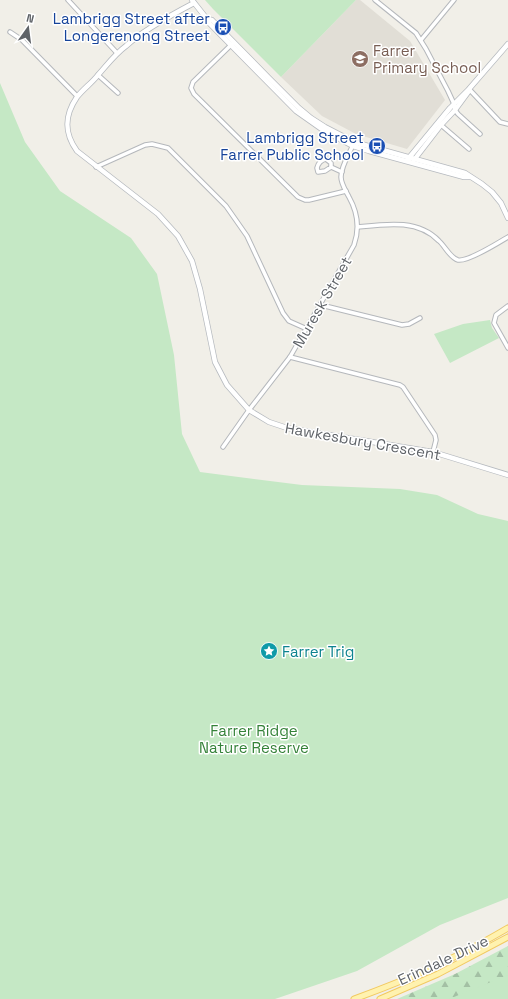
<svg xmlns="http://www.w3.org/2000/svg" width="508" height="999" viewBox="0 0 508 999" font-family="'Space Grotesk',sans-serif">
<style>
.education{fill:#e1ded6}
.forest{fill:url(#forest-firs)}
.green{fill:#c5e8c5}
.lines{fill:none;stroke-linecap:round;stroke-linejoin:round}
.street-casing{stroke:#b5b8bc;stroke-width:5.5}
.secondary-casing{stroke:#b6babf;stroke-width:6}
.primary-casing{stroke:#f2c960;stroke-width:7}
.street{stroke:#fff;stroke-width:3.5}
.secondary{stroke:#fff;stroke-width:4.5}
.primary{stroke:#fff2af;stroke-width:5}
.labels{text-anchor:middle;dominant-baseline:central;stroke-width:3;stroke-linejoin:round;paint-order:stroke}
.transit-label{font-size:15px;fill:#164399;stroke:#fff;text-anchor:end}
.education-label{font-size:15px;fill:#785e54;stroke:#fff;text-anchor:start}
.street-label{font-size:15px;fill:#5f6368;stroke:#fff}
.culture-label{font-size:15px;fill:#0d838f;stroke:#fff;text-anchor:start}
.park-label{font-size:15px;fill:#348238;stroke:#fff}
</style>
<defs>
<pattern id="forest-firs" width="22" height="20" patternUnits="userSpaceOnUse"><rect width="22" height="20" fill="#c5e8c5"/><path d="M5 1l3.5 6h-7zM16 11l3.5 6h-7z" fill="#a3c0a4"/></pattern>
</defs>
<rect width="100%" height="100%" fill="#f1efe8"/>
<path class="education" d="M356,0H360L410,41L445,100L407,149L356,134L322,116L281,77Z"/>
<path class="forest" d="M508,946V999H397L455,974Z"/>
<g class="green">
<path d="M205,0H356L281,77L213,9Z"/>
<path d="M0,83L25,142L60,191L131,238L157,274L174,355L182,434L200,472L302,485L400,489L437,495L478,514L508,521V898L440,925L357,971L275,999H0Z"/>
<path d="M490,320L492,328L499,338L450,363L434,334L463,324Z"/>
<path d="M508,975V999H449Z"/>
</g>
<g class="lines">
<g class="street-casing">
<g id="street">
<path d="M68,0L117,53"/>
<path d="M375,0L416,33L426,49L448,91L454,104L455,110L458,114L480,134"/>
<path d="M10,32L22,40L77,96"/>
<path d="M421,40L454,0"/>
<path d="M232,44L193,82L191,88L194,94L298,197L305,200H309L346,191"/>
<path d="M98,75L118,93"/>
<path d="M469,89L500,122L508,124"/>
<path d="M441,125L469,149"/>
<path d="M326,159L331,163V167L325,171L318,172L317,168C318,164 321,160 326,159Z"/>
<path d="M96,167L145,145L152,144L168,148L226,206L247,236L283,313L289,321L307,329"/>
<path d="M331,167L342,172"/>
<path d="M358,227C386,224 418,219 439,241C445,246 450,258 458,260C468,262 498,243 508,237"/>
<path d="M321,305L402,325L409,324L420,318"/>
<path d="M508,306L496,315L494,323L508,348"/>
<path d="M290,357L400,385L403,387L435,435L436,440L433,452"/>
<path d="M223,447L249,410L290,357L354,245C360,228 358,213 349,197C346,191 341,184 341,177C341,166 349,154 353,145"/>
</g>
</g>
<g class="secondary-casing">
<g id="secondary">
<path d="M192,0L207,19L208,22L296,111L323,130L353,146L369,151L464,177H470"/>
<path d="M194,3C173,14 143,30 126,46C115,54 107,65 98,75C92,83 83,89 77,97C64,116 64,133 77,151L158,214L178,236L192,261L200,289L215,362L227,385L249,410L269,422L287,428L433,452L508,475"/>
<path d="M207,19L212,20L269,78L299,108L311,118L325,127L354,142L465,173L482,184L492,192L501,203L508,218"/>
<path d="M408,159L450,108L469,89L508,44"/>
<path d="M414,160L441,125L455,110L469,91"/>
</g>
</g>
<g class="primary-casing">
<g id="primary">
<path d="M354,999C407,980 459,957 508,928"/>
<path d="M380,999L438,974L508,937"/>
</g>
</g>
<use href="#street" class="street"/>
<use href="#secondary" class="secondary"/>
<use href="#primary" class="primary"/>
</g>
<defs>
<g id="bus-disc" transform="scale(0.9)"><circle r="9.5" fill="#1a4fb4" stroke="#fff"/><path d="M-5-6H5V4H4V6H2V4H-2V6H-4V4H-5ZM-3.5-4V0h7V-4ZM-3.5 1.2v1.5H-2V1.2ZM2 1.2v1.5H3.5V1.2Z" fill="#fff"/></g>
<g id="school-disc" transform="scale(0.9)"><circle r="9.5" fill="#8d6e63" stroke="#fff"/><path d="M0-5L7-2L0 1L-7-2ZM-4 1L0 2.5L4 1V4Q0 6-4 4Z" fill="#fff"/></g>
<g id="sight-disc" transform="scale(0.9)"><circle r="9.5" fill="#0f9aa8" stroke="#fff"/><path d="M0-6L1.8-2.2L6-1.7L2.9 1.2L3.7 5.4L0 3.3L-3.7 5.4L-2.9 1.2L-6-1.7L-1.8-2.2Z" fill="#fff"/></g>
</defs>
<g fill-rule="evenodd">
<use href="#bus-disc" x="223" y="27"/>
<use href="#school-disc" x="360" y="59"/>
<use href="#bus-disc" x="377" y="146"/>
<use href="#sight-disc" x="269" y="651"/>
</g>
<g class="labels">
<g class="transit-label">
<text x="210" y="18">Lambrigg Street after<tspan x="210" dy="17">Longerenong Street</tspan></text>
<text x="364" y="137">Lambrigg Street<tspan x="364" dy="17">Farrer Public School</tspan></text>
</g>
<g class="education-label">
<text x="373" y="50">Farrer<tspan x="373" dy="17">Primary School</tspan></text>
</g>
<g class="street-label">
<text transform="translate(322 302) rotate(-60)">Muresk Street</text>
<text transform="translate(363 441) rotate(10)">Hawkesbury Crescent</text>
<text transform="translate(443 960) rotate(-25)">Erindale Drive</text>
</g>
<g class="culture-label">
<text x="282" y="651">Farrer Trig</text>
</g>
<g class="park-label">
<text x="254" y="730">Farrer Ridge<tspan x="254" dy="17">Nature Reserve</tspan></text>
</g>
</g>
<g transform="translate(28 28) rotate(14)" stroke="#ffffff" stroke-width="3" paint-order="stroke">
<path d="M0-3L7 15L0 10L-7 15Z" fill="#5f6368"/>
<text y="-6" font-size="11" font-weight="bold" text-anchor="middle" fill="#5f6368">N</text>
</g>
</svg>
